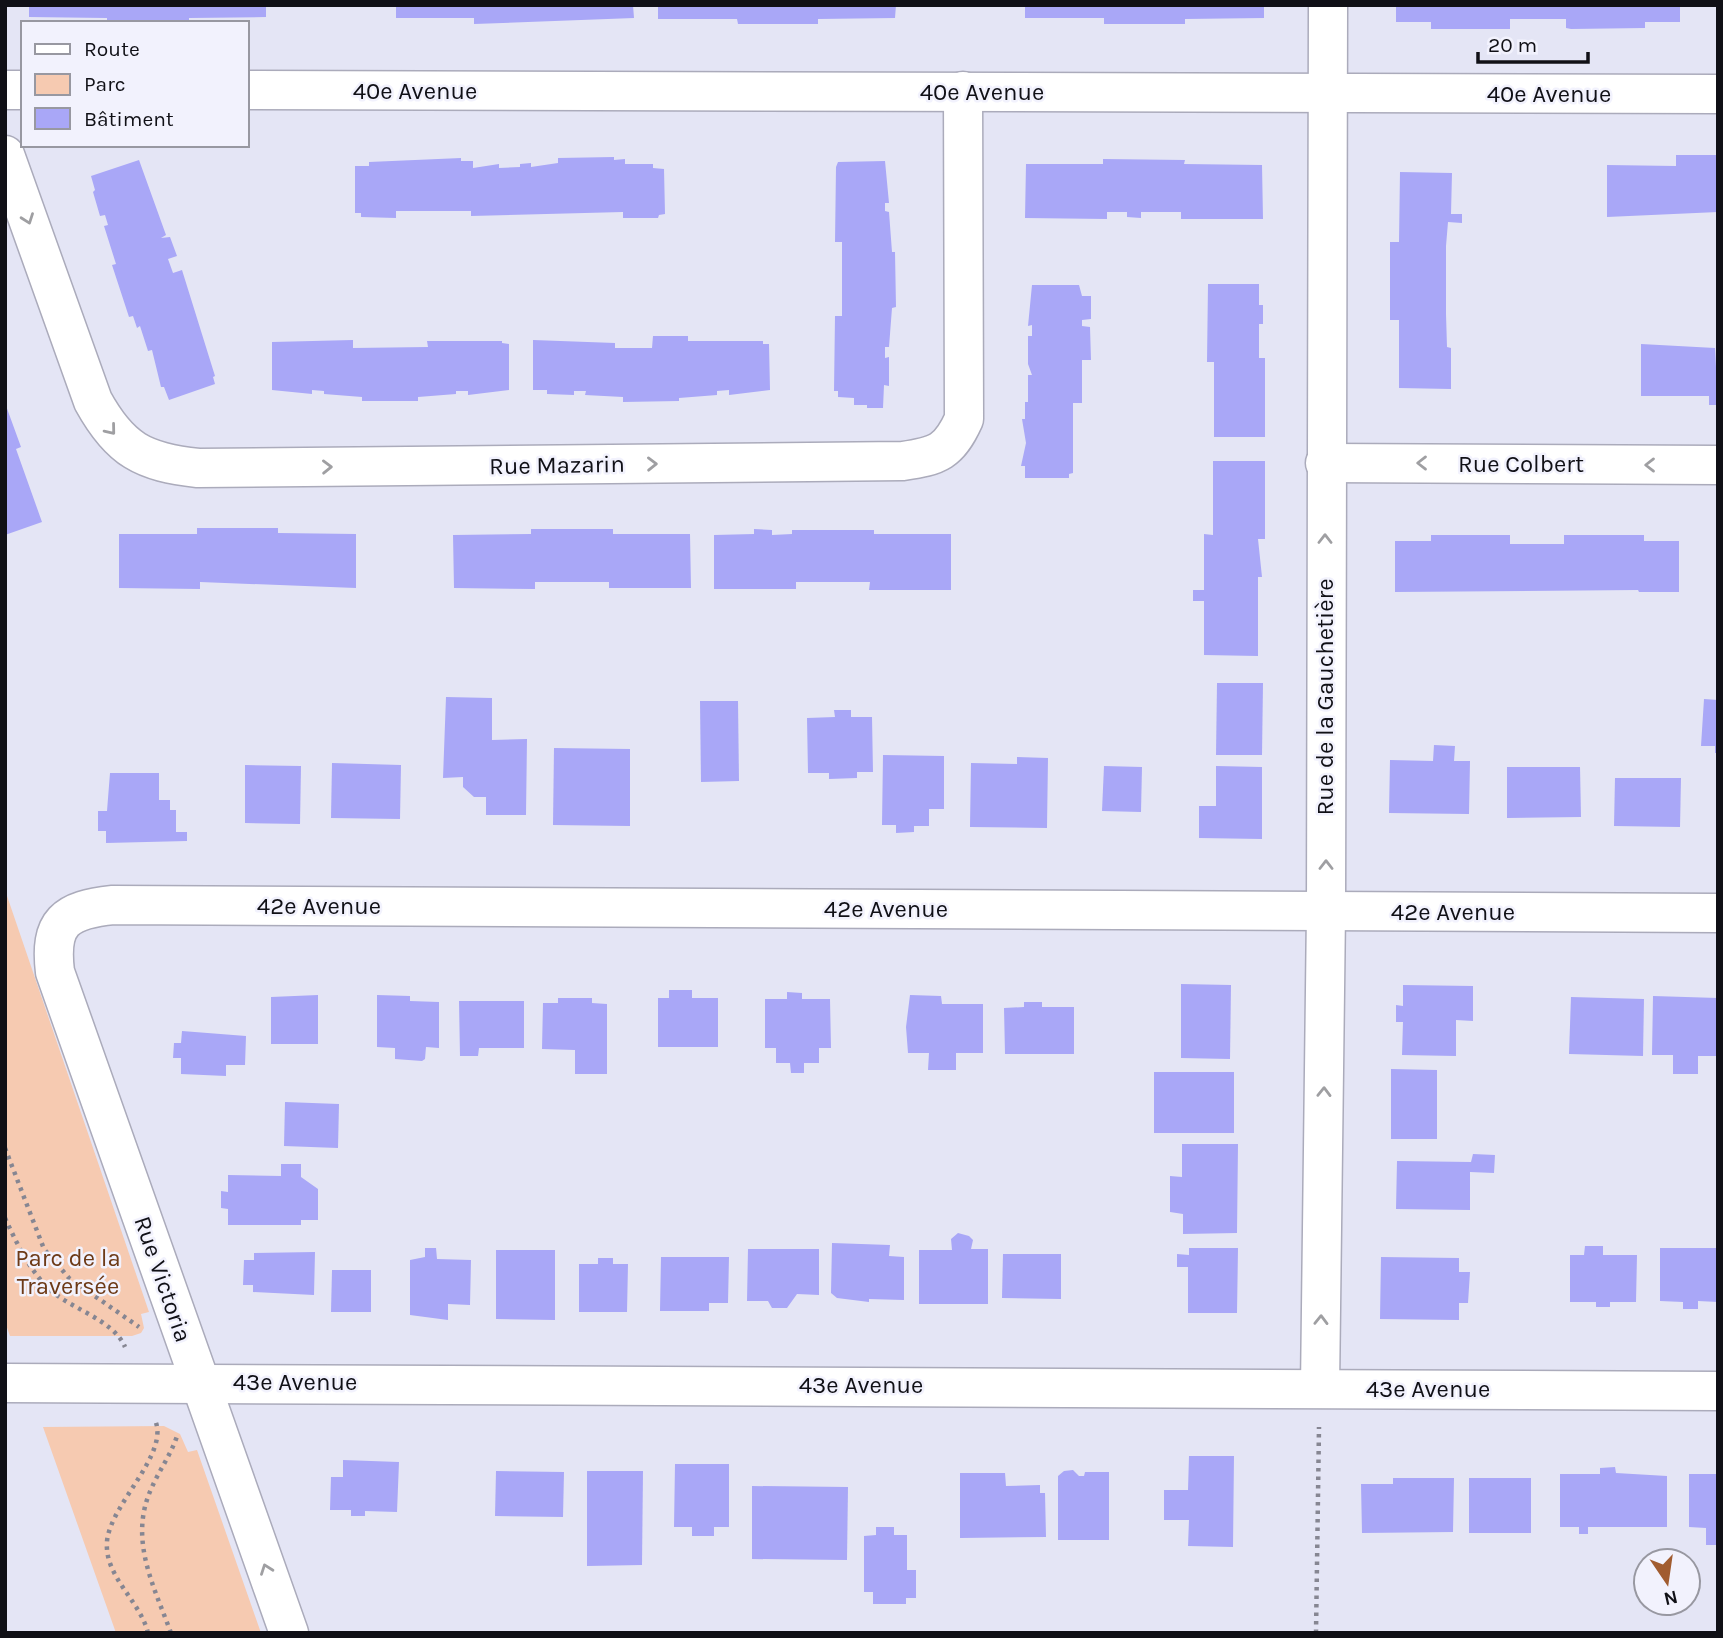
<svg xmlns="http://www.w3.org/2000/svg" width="1723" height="1638" viewBox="0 0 1723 1638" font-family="Karla,sans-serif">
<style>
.green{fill:#f6cab1}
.building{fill:#a9a7f7}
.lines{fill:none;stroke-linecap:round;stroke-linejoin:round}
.street-casing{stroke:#ababbb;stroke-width:41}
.path{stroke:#868692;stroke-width:4.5;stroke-dasharray:3.5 5;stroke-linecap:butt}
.street{stroke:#fff;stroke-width:38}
.oneway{stroke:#9f9fa2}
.labels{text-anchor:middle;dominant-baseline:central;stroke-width:5;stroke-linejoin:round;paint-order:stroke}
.street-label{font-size:24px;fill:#101016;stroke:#f2f2fd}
.park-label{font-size:24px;fill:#6d3a17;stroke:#f2f2fd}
</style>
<rect width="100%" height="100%" fill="#e4e5f5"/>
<g class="green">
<path d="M5,890L149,1312L141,1314L144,1328L141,1333L132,1336H10L5,1322Z"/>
<path d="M164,1426L180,1434L188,1452L197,1450L261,1633H116L43,1427Z"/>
</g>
<g class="building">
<path d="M29,5H266V17L189,18V23H107V18L29,17Z"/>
<path d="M396,5H633L634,18L474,24V18H396Z"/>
<path d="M658,5H896L895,18L818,19V24H738L737,19H658Z"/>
<path d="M1025,5H1264V18L1185,19V24H1104V18H1025Z"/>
<path d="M1396,5H1680V22H1645V28L1571,29L1566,28V19H1510V29H1431V22H1396Z"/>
<path d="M1676,155H1718V212L1607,217V165L1676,166Z"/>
<path d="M614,157V160L625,159V164H653V168L664,169L665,214L659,215L658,218H623V212L471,216V211H396V218L361,217V213H355V166H369V162L461,158V161H473V168L499,164V168L520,167V164L531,163V167L558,163V158Z"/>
<path d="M1103,159L1185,160L1184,164L1262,165L1263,219H1181V212H1141V218L1127,217V212H1107V219L1025,218L1026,164H1103Z"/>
<path d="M139,160L166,235L161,238L170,237L177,256L168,259L173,273L182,270L215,376L213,377L215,384L169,400L164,387H161L152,350L148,351L140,326L137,328L133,316L129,317L112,265L116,264L104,226L108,225L105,215L100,216L93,192L95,190L91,176Z"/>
<path d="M885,161L889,203H885V211L889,212L892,252H895L896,307L892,308L889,347H885V358L889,357V386L884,385L883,408H867V405H854V398L838,397V391H834L835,316H842V242H835L836,167L838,162Z"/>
<path d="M1400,172L1452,173L1451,214H1462V223L1448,222L1446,246V314L1447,347L1451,348V389L1399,388V320H1390V242H1399Z"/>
<path d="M1208,284H1259V305H1263V324H1259V358H1265V437H1214V362H1207Z"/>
<path d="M1032,285H1079L1082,296H1091V319L1082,320V326L1090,327L1091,360H1082V403H1073V473L1069,474V478H1025V466H1021L1026,443L1022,419H1025V402H1028V375H1032L1028,364V336H1032V325L1028,326Z"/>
<path d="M653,336H688V341H763V344H769L770,390L729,395V390L717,391V395L679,398V401L623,402V397L585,395L586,391H574V395L547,394V390H533V340L615,343V348H652Z"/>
<path d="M353,340V348L428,347L427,341H502V343L509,344V390L468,395V391H456V394L418,397V401H362V397L324,394V391L312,390V394L272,390V342Z"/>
<path d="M1641,344L1715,348L1718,405H1709V396H1641Z"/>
<path d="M5,403L21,447L16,449L42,522L5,535Z"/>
<path d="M1213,461H1265V539H1258L1262,577H1258V656L1204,655V601H1193V590H1204V534L1213,535Z"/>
<path d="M197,528H278V533L356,534V588L200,582V589L119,588V534H197Z"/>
<path d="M531,529H613V534H690L691,588H609V582H535V589L454,588L453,535L531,534Z"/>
<path d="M754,529L772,530V535L792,534V530H874V534H951V590H869L870,582H796V589H714V535L754,534Z"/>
<path d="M1431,535H1510V544H1564V535H1644V541H1679V592H1639L1638,590L1395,592V541H1431Z"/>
<path d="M1217,683H1263L1262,755H1216Z"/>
<path d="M446,697L492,698V740L527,739L526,815H486V797H474L463,787V777L443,778Z"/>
<path d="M1704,699L1718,700V753H1715V746H1701Z"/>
<path d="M700,701H738L739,781L701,782Z"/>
<path d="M834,710H851V717H872L873,772H857V778L829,779V773H808L807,718L835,717Z"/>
<path d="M1434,745L1455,746L1454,761H1470L1469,814L1389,813L1390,760L1433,761Z"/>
<path d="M554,748L630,749V826L553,825Z"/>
<path d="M883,755L944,756V809H929V826H914V832L896,833V825H882Z"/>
<path d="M1017,757L1048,758L1047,828L970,827L971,763L1017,764Z"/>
<path d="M332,763L401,765L400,819L331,818Z"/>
<path d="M245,765L301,766L300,824L245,823Z"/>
<path d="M1104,766L1142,767L1141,812L1102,811Z"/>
<path d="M1216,766L1262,767V839L1199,838V806H1216Z"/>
<path d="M1507,767H1580L1581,817L1507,818Z"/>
<path d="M110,773H159V800H170V810H176V832H187V841L106,843V831H98V811H107Z"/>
<path d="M1615,778H1681L1680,827L1614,826Z"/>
<path d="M1181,984L1231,985L1230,1059L1181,1058Z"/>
<path d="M1403,985L1473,986V1021L1456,1020V1056L1402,1055L1403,1022H1396V1005L1403,1006Z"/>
<path d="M669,990H692V998H718V1047H658V998H669Z"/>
<path d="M787,992L802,993V999H830L831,1048H819V1063H804V1073H791L790,1063H776V1048H765V999H787Z"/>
<path d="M318,995V1044H271V997Z"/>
<path d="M377,995L410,996V1001L439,1002V1048L426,1047L425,1059L422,1061L395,1059V1048L377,1047Z"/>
<path d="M910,995L941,996L942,1004H983V1053H956V1070H928L929,1053H908L906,1027Z"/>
<path d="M1653,996L1718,998V1056H1698V1074H1673V1055H1652Z"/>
<path d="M1571,997L1644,999L1643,1056L1569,1054Z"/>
<path d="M558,998H592V1003L607,1004V1074H575V1050L542,1049L543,1003H558Z"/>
<path d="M459,1001H524V1048H479L478,1056H460Z"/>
<path d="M1024,1002H1042V1007H1074V1054H1005L1004,1008L1024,1007Z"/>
<path d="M182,1031L246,1036L245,1065H226V1076L181,1074V1058H173L174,1043H181Z"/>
<path d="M1391,1069L1437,1070V1139H1391Z"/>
<rect x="1154" y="1072" width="80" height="61"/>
<path d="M285,1102L339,1104L338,1148L284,1146Z"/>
<path d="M1182,1144H1238L1237,1233L1183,1234V1214L1170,1212V1176L1182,1177Z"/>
<path d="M1473,1154L1495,1155L1494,1173L1470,1172V1210L1396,1209L1397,1161L1471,1162Z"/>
<path d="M281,1164H301V1177L318,1189V1220H301V1225H228V1209L221,1208V1191L228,1192V1175L281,1176Z"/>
<path d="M958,1233L969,1236L973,1240L971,1249H988V1304H919V1250H952L951,1239Z"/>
<path d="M832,1243L890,1245L889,1256L904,1257V1300L869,1299V1302L837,1298L831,1293Z"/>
<path d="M1585,1246H1603V1255H1637L1636,1302H1610V1307H1596V1302H1570V1255H1584Z"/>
<path d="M425,1248H436L437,1259L471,1260L470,1305L448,1304V1320L410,1315V1260L425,1257Z"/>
<path d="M1189,1248H1238L1237,1313H1188V1267H1177V1254L1189,1255Z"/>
<path d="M1660,1248H1718V1302L1698,1301V1309H1683V1302L1660,1301Z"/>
<path d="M748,1249H819V1295L797,1294L787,1308H772L768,1301H747Z"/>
<path d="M496,1250H555V1320L496,1319Z"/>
<path d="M315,1252L314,1295L253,1292V1285H243L244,1260H254V1253Z"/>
<path d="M1003,1254H1061V1299L1002,1298Z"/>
<path d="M661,1257H729L728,1303H709V1311H660Z"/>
<path d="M1381,1257L1459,1258V1272H1470L1468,1303H1459V1320L1380,1319Z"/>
<path d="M598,1258H613V1264H628L627,1312H579V1264H598Z"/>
<path d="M332,1270H371V1312H331Z"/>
<path d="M1189,1456H1234L1233,1547L1188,1546L1189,1520H1164V1490H1188Z"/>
<path d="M343,1460L399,1462L397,1512L365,1511V1516H351V1510H330L331,1477H343Z"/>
<path d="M675,1464H729V1527H714V1536H692V1527H674Z"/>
<path d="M1615,1467L1616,1473L1667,1476V1527H1588V1534H1579V1527H1560V1474H1600V1468Z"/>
<path d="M1073,1470L1079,1476H1084L1085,1472H1109V1540H1058V1476L1064,1471Z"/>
<path d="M496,1471L564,1472L563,1517L495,1516Z"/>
<path d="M587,1471H643L642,1565L587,1566Z"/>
<path d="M960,1473H1005L1006,1486L1040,1485V1493H1045L1046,1537L960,1538Z"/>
<path d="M1689,1474H1718V1545H1706V1528L1689,1527Z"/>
<path d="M1393,1478H1454L1453,1532L1362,1533L1361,1484H1393Z"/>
<rect x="1469" y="1478" width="62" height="55"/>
<path d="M752,1486L848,1487L847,1560L752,1559Z"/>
<path d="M876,1527H894V1535H907V1570H916V1598H906V1604H873V1592H864V1536L876,1535Z"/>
</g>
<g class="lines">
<g class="street-casing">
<g id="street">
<path d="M5,90H23"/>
<path d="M247,90L1718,94"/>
<path d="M5,155L93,401C120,450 143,462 198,468L903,461C938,456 949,452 964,419L963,91"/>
<path d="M1325,463L1718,465"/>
<path d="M5,1383L1718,1391"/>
<path d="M1320,1388L1326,911L1328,5"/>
<path d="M289,1633L55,972C49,922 65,910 113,905L1718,913"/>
</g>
</g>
<g class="path">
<path d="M5,1148L44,1249L69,1278L139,1327"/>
<path d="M5,1218C16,1242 29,1269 48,1288C70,1309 113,1319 125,1347"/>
<path d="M148,1633C140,1600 104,1577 107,1541C111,1503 170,1454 155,1420"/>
<path d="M171,1633C153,1584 128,1538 152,1487C160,1469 172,1453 178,1433"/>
<path d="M1316,1633L1319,1427"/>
</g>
<use href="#street" class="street"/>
</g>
<defs><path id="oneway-chevron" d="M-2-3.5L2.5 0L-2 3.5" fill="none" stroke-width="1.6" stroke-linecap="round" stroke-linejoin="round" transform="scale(1.75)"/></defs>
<g class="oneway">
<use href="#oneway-chevron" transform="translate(28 219) rotate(70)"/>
<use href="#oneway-chevron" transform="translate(111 430) rotate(51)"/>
<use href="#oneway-chevron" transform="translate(1422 463) rotate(-180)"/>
<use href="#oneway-chevron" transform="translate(652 464) rotate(-1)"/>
<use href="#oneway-chevron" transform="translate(1650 465) rotate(-180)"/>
<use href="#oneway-chevron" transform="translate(327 467) rotate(-1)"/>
<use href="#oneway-chevron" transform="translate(1325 539) rotate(-90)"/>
<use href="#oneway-chevron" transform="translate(1326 865) rotate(-90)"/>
<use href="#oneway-chevron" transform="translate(1324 1092) rotate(-89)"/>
<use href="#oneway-chevron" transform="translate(1321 1320) rotate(-89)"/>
<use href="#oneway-chevron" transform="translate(266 1569) rotate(-110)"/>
</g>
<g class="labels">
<g class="street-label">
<text x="415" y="91">40e Avenue</text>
<text x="982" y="92">40e Avenue</text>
<text x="1549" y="94">40e Avenue</text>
<text x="1521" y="464">Rue Colbert</text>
<text transform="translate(557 465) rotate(-1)">Rue Mazarin</text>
<text transform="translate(1325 697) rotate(-90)">Rue de la Gauchetière</text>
<text x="319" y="906">42e Avenue</text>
<text x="886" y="909">42e Avenue</text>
<text x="1453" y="912">42e Avenue</text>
<text transform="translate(163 1279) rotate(71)">Rue Victoria</text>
<text x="295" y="1382">43e Avenue</text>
<text x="861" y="1385">43e Avenue</text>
<text x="1428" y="1389">43e Avenue</text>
</g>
<g class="park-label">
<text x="68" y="1258">Parc de la<tspan x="68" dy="28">Traversée</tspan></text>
</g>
</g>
<rect width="1723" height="1638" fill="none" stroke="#101016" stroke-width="14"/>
<rect x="21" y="21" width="228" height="126" fill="#f2f2fd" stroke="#9898a1" stroke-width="2"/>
<rect x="35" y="44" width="35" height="10" fill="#ffffff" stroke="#9898a1" stroke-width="2"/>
<text x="84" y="56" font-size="21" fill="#101016">Route</text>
<rect x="35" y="74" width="35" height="21" fill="#f6cab1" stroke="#9898a1" stroke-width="2"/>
<text x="84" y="91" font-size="21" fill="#101016">Parc</text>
<rect x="35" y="108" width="35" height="21" fill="#a9a7f7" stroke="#9898a1" stroke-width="2"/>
<text x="84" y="126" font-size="21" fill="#101016">Bâtiment</text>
<g transform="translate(1667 1582) rotate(167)"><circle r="33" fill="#f2f2fd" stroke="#9898a1" stroke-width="2"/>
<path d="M0-5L12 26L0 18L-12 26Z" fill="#a15c30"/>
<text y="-10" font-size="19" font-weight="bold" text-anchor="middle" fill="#101016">N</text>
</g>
<path d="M1478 52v10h110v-10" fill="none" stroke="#101016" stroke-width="3.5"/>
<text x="1488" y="52" font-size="21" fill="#101016" stroke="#f2f2fd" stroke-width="5" paint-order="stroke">20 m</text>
</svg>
